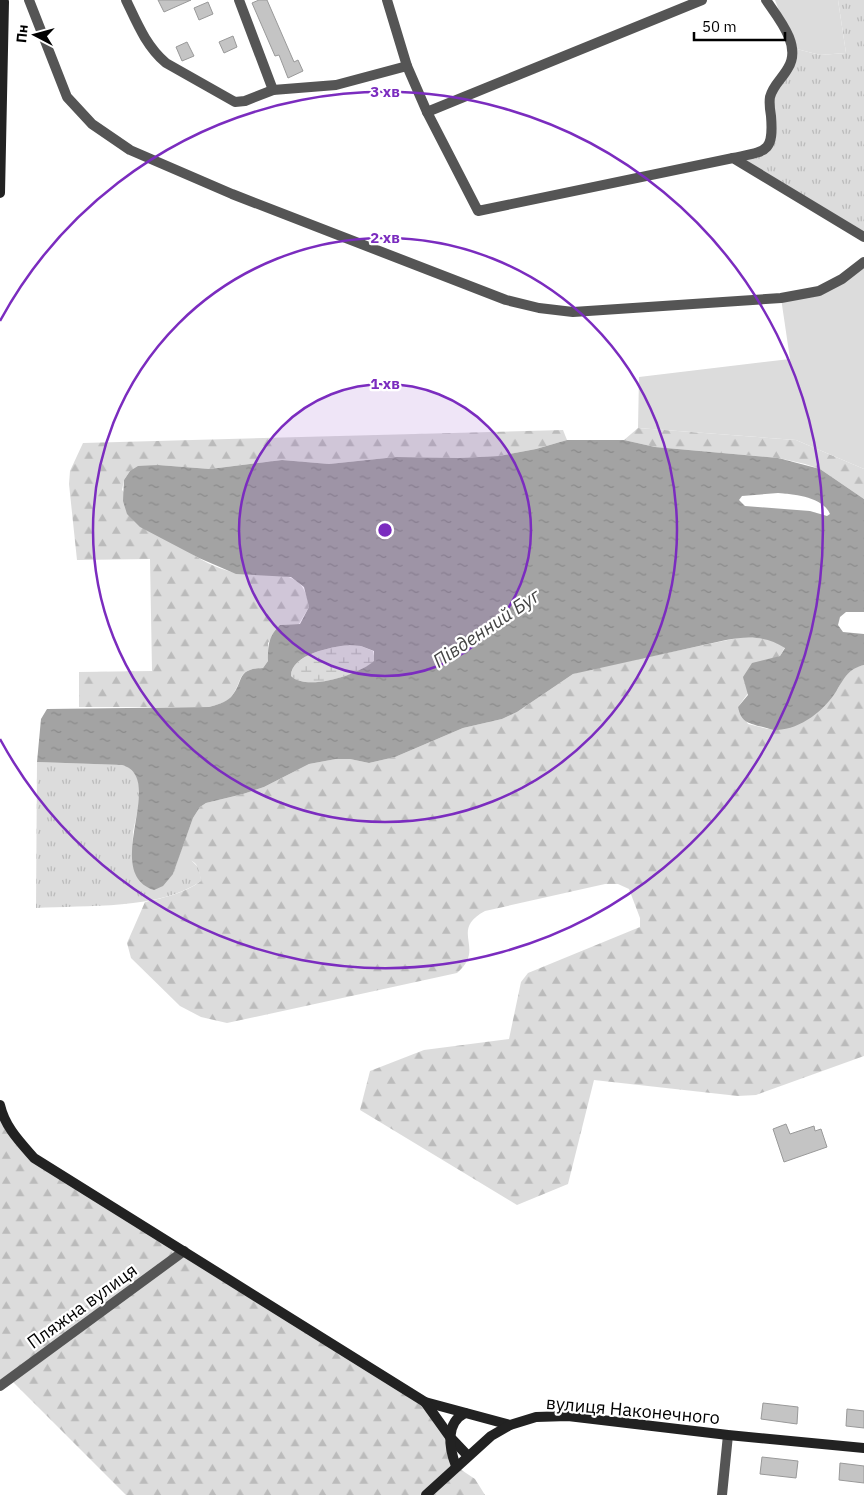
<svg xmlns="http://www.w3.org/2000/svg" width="864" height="1495" viewBox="0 0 864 1495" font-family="'IBM Plex Sans',sans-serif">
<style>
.grass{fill:url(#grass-tufts)}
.forest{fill:url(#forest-firs)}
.wetland{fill:url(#wetland-marsh)}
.garden{fill:#dcdcdc}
.water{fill:url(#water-ripples);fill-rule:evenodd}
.building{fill:#c4c4c4;stroke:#999}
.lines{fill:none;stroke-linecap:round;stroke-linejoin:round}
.street{stroke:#555;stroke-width:10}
.secondary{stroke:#222;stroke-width:10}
.ring{fill:none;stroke:#7b2cbf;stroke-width:2.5}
.labels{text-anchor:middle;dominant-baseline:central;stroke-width:4.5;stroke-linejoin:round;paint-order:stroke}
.street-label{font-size:18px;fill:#000;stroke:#fff}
.water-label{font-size:19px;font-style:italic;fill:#444;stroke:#fff}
.centre{fill:#7b2cbf;stroke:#fff;stroke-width:2.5}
.ring-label{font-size:15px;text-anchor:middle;font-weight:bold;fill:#7b2cbf;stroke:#fff;stroke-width:4.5;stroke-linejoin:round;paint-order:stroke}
</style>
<defs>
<pattern id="grass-tufts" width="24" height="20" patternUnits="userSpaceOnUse" patternTransform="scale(1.25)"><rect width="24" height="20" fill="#dcdcdc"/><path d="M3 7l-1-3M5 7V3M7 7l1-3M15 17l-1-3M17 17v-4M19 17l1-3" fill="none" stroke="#bbb"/></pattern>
<pattern id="forest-firs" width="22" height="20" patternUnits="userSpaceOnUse" patternTransform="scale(1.25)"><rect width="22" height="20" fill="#dcdcdc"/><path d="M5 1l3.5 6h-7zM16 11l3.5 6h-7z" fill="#bbb"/></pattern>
<pattern id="wetland-marsh" width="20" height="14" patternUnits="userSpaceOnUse" patternTransform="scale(1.25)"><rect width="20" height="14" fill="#dcdcdc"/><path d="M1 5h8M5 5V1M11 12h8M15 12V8" fill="none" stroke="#bbb"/></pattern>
<pattern id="water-ripples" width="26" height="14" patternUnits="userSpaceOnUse" patternTransform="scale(1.25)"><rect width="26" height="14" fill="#a3a3a3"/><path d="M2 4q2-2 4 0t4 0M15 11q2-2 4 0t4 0" fill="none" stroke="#8b8b8b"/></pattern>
</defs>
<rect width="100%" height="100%" fill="#fff"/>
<g class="grass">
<path d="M838,0H864V237L733,158L769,146V99L793,48L820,55L846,53Z"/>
<path d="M37,762L122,765C151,773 136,814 133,834C132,845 133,855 133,865L173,874L178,859H190L199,868L201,881C161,910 85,905 36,908Z"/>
</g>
<g class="forest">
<path d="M638,428L796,440L864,469V499L820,469L805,464L778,458L655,447L624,440Z"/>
<path d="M563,430L567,440L536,449L499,456L459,458L396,457L329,464L282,460L210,469L158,465L130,471L124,480L122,490C155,523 187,562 236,573C253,577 276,570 293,579C304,584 307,595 309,607L299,624L280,625L268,643V661L263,668C235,669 244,681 231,697C226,703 216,705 209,707H79V672L152,671L150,559L77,560L69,484L70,471L83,443Z"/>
<path d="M742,637L766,638L785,647L780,656L773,659L738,707L748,724L768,729L837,690L844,677L853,668L864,665V1056L756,1095L738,1096L594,1080L568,1184L517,1205L360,1110L370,1071L424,1050L509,1039L521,982L528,973L640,927V918L629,889L618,884H605L485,911C448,931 487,948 457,973L227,1023L201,1017L180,1006L131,958L127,943L145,902C166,897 183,894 201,881C198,863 196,859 178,859L193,818L200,807L206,803L243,794L264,787L309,764L336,759H350L369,763L395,757L463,728L502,719L517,712L573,674L586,670Z"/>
<path d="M0,1105L34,1158L425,1402L450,1437L457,1467L475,1479L485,1495H126L10,1379L0,1386Z"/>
</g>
<path class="wetland" d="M348,645L361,646L373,651L375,661C360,674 307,692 291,676C291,654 332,647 348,645Z"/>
<g class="garden">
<path d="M775,0H838L846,53L820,55L793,48Z"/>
<path d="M864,262V469L796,440L638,428L639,377L790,359L781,298L819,291Z"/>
</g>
<path class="water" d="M567,440H624L655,447L778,458L820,469L864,499V612H846L840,617L838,625L843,632L864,634V665C848,669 845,677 837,690C825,710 801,729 777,730C770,730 765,727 758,726C746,722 741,721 738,707L748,695L743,677L752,663L780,656L785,648C766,636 748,636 726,640L573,674L517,712L502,719L463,728L395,757L369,763L350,759H336L309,764L264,787L243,794L206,803L200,807L193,818L173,874L163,886L154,890C100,872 168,778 122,765L37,762L41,719L47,709L209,707C216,705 225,703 231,697C245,681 235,669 263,668L268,661C268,646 268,637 280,625L300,624L309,607L304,587L291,577L236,574L199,558L140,527L127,514L123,501L124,480L130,471L138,466L158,465L210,469L282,460L329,464L396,457L459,458L499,456L536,449ZM778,493C794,494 823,497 830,514L827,516L810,511L745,506L739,500L742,496ZM348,645L361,646L374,651V661C360,674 307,692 291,676C291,654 332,647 348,645Z"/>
<g class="building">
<path d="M158,0H191L164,12Z"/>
<path d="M259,0H267L294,62L298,60L303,71L288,78L279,55L275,56L252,3Z"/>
<path d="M208,2L213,14L199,20L194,8Z"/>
<path d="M233,36L237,47L224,53L219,42Z"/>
<path d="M187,42L194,56L182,61L176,47Z"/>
<path d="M786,1124L790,1134L814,1126L815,1131L821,1129L827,1147L784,1162L773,1129Z"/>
<path d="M763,1403L798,1407L797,1424L761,1419Z"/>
<path d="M847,1409L864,1411V1428L846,1426Z"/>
<path d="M762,1457L798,1461L796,1478L760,1474Z"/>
<path d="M840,1463L864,1466V1483L839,1480Z"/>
</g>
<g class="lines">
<g class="street">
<path d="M29,0L67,97L92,124L130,150L232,194L506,300L539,308L573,312L781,298L819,291L842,279L864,262"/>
<path d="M126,0C137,23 146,46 166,63L235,102L245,101L273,90L336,85L407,66L427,112L478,211L733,158L864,237"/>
<path d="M239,0L273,90"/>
<path d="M387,0L407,66"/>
<path d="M427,112L702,0"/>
<path d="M733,158C766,151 774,153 771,116C770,110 769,103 770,97C773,85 782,79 788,68C802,46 779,19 766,0"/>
<path d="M0,1386L184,1251"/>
<path d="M722,1495L728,1435"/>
</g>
<g class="secondary">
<path d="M0,193L4,2L1,0"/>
<path d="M0,1105C5,1127 20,1142 34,1158L425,1402L510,1425"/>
<path d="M425,1402L450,1437L468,1456"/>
<path d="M456,1466C449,1448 445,1423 465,1413"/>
<path d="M426,1495L491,1436L510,1425L536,1417L568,1416L728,1435L864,1448"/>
</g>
</g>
<circle cx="385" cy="530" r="146" fill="#7b2cbf" fill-opacity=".12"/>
<g class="ring">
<circle cx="385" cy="530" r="146"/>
<circle cx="385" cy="530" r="292"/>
<path d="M0 321A438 438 0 1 1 0 739"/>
</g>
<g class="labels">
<g class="street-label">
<text transform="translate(82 1306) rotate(-36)">Пляжна вулиця</text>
<text transform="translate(633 1410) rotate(5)">вулиця Наконечного</text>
</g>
<g class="water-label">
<text transform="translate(486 628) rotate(-34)">Південний Буг</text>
</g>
</g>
<circle cx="385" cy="530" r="8" class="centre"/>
<g class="ring-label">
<text x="385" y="97">3 хв</text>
<text x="385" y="243">2 хв</text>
<text x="385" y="389">1 хв</text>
</g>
<g transform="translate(35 35) rotate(276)" stroke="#ffffff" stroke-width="4" paint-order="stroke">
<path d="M0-4L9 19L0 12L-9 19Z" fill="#000000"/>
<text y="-8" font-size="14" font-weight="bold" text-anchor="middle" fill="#000000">Пн</text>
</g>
<path d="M694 32v8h91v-8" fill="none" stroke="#000000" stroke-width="2.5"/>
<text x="702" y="32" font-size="15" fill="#000000" stroke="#ffffff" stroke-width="4" paint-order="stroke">50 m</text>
</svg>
